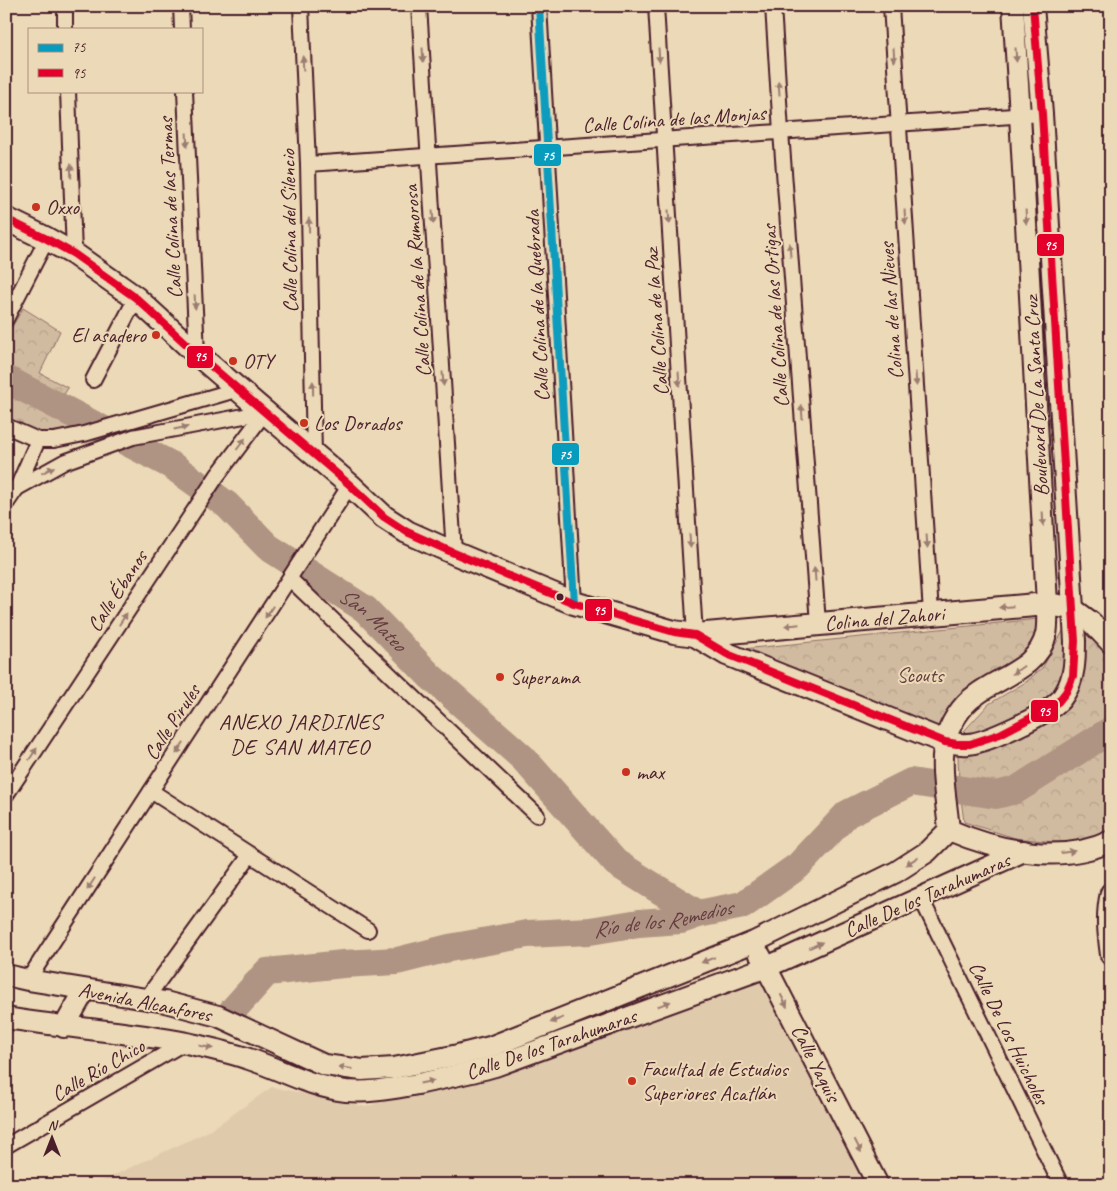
<svg xmlns="http://www.w3.org/2000/svg" width="1117" height="1191" viewBox="0 0 1117 1191" font-family="Caveat,sans-serif">
<style>
.built{fill:#dfcaac}
.forest{fill:url(#forest-crowns);stroke:#8e6d66}
.lines{fill:none;stroke-linecap:round;stroke-linejoin:round}
.river{stroke:#b09483;stroke-width:28}
.minor-casing{stroke:#4a1f2b;stroke-width:18}
.secondary-casing{stroke:#4a1f2b;stroke-width:24}
.primary-casing{stroke:#4a1f2b;stroke-width:26}
.minor{stroke:#ecd9b7;stroke-width:14}
.secondary{stroke:#ecd9b7;stroke-width:20}
.primary{stroke:#ecd9b7;stroke-width:22}
.bus-1-casing{stroke:#ecd9b7;stroke-width:11}
.bus-2-casing{stroke:#ecd9b7;stroke-width:11}
.bus-1{stroke:#079bbe;stroke-width:8}
.bus-2{stroke:#e4002b;stroke-width:8}
.oneway{fill:#9b7c71}
.poi-dot{fill:#c8321e;stroke:#ecd9b7;stroke-width:2}
.bus-dot{fill:#4a1f2b;stroke:#ecd9b7;stroke-width:2}
.labels{text-anchor:middle;dominant-baseline:central;stroke-width:4;stroke-linejoin:round;paint-order:stroke}
.street-label{font-size:21px;fill:#4a1f2b;stroke:#ecd9b7}
.poi-label{font-size:21px;fill:#4a1f2b;stroke:#ecd9b7;text-anchor:start}
.park-label{font-size:21px;fill:#653e42;stroke:#ecd9b7}
.water-label{font-size:22px;font-style:italic;fill:#643c41;stroke:#ecd9b7}
.neighbourhood-label{font-size:22px;letter-spacing:1px;fill:#4a1f2b;stroke:#ecd9b7}
.line-badge{stroke:#ecd9b7;stroke-width:2}
.badge-label{font-size:14px;text-anchor:middle;font-weight:bold;fill:#fff}
</style>
<defs>
<pattern id="forest-crowns" width="20" height="18" patternUnits="userSpaceOnUse" patternTransform="scale(1.25)"><rect width="20" height="18" fill="#d1bba0"/><path d="M2 6a3 3 0 1 1 6 0M12 15a3 3 0 1 1 6 0" fill="none" stroke="#b5a08a"/></pattern>
</defs>
<rect width="100%" height="100%" fill="#ecd9b7"/>
<filter id="ink" filterUnits="userSpaceOnUse"><feTurbulence type="fractalNoise" baseFrequency=".02" numOctaves="2"/><feDisplacementMap in="SourceGraphic" scale="10" xChannelSelector="R" yChannelSelector="G"/><feConvolveMatrix kernelMatrix="1 2 1 2 8 2 1 2 1" color-interpolation-filters="sRGB"/></filter>
<g filter="url(#ink)">
<path class="built" d="M767,967L867,1185H93L209,1131L272,1087L366,1107Z"/>
<g class="forest">
<path d="M23,308L60,331L40,373L68,388L60,401L95,425L38,440L6,426V334H8Z"/>
<path d="M1038,619L1035,643L938,730L733,650Z"/>
<path d="M1075,619L1093,634L1111,662V833L1086,843L1054,842L1015,838L964,822L959,784L958,756L964,731L989,704L1026,682L1043,667L1063,631Z"/>
</g>
<g class="lines">
<g class="river">
<path id="s1" d="M6,379L171,465L227,505L268,547L365,609L430,676L523,758L616,863L698,914"/>
<path id="s2" d="M233,1010L267,972L343,964L397,961L449,948L527,934L590,931L639,923L681,920L698,914L743,905L798,866L847,814L911,782L996,795L1016,790L1111,730"/>
</g>
<g class="minor-casing">
<g id="minor">
<path d="M65,6V29"/>
<path d="M181,6L182,29"/>
<path d="M301,6L308,164L314,454"/>
<path d="M419,6L454,553"/>
<path d="M539,6L574,603"/>
<path d="M656,6L695,635"/>
<path d="M773,6L781,132L818,623"/>
<path d="M891,6L931,613"/>
<path d="M68,91L74,254"/>
<path d="M185,91L197,354"/>
<path d="M308,164L1042,114"/>
<path d="M6,319L47,239"/>
<path d="M93,380L136,298"/>
<path d="M6,426L38,440H54L84,434L239,389"/>
<path d="M6,489L17,488L64,462L133,437L265,412"/>
<path d="M6,504L17,488L38,440"/>
<path d="M290,579L537,815"/>
<path d="M151,791L368,930"/>
<path d="M6,795L217,476L265,412"/>
<path d="M921,898L1061,1185"/>
<path d="M28,980L350,485"/>
<path d="M146,999L250,855"/>
<path d="M6,1146L184,1043"/>
</g>
</g>
<g class="secondary-casing">
<g id="secondary">
<path d="M1072,608L1091,622L1111,643"/>
<path d="M945,742C953,743 960,745 968,744C986,743 1045,715 1058,702C1061,700 1063,696 1065,693C1075,677 1075,659 1075,641L1042,114L1033,6"/>
<path d="M949,830C947,805 939,766 945,742C949,725 961,705 976,695C999,677 1039,668 1046,634C1048,625 1047,613 1047,604L1020,115L1013,6"/>
<path d="M949,830C998,851 1061,865 1111,841"/>
<path d="M1111,893C1106,914 1108,933 1111,955"/>
<path d="M760,955L878,1185"/>
<path d="M6,975L28,980L165,1002L218,1016L324,1065L362,1070L394,1068L458,1055L490,1047L754,942L896,872L927,852L949,830"/>
<path d="M6,1018C66,1028 127,1031 187,1043C208,1048 229,1052 249,1059C282,1070 311,1087 346,1091C371,1093 394,1088 418,1084C444,1078 470,1073 495,1066L767,967L1024,851"/>
<path d="M64,1027L85,990"/>
</g>
</g>
<g class="primary-casing">
<g id="primary">
<path d="M6,219L47,239L74,254L136,298L197,354L350,485L384,517L407,532L454,553L574,603L674,632L695,635L727,654L945,742"/>
<path id="s3" d="M695,635L1047,604L1072,608"/>
</g>
</g>
<use href="#minor" class="minor"/>
<use href="#secondary" class="secondary"/>
<use href="#primary" class="primary"/>
<g class="bus-1-casing">
<path id="bus-1" d="M539,6L574,603"/>
</g>
<g class="bus-2-casing">
<path id="bus-2" d="M6,219L47,239L74,254L136,298L197,354L350,485L384,517L407,532L454,553L574,603L674,632L695,635L727,654L945,742L957,744H970L1000,734L1044,711L1058,702L1066,692L1073,676L1075,641L1042,114L1033,6"/>
</g>
<use href="#bus-1" class="bus-1"/>
<use href="#bus-2" class="bus-2"/>
</g>
<defs><path id="oneway-solid" d="M-6-.8H1V-3.2L6.5 0L1 3.2V.8H-6Z" transform="scale(1.25)"/></defs>
<g class="oneway">
<use href="#oneway-solid" transform="translate(423 55) rotate(86)"/>
<use href="#oneway-solid" transform="translate(659 55) rotate(86)"/>
<use href="#oneway-solid" transform="translate(894 55) rotate(86)"/>
<use href="#oneway-solid" transform="translate(1016 55) rotate(86)"/>
<use href="#oneway-solid" transform="translate(303 63) rotate(-93)"/>
<use href="#oneway-solid" transform="translate(779 88) rotate(-94)"/>
<use href="#oneway-solid" transform="translate(187 140) rotate(87)"/>
<use href="#oneway-solid" transform="translate(71 171) rotate(-92)"/>
<use href="#oneway-solid" transform="translate(433 217) rotate(86)"/>
<use href="#oneway-solid" transform="translate(669 217) rotate(86)"/>
<use href="#oneway-solid" transform="translate(905 217) rotate(86)"/>
<use href="#oneway-solid" transform="translate(1026 217) rotate(87)"/>
<use href="#oneway-solid" transform="translate(309 225) rotate(-91)"/>
<use href="#oneway-solid" transform="translate(790 250) rotate(-94)"/>
<use href="#oneway-solid" transform="translate(195 302) rotate(87)"/>
<use href="#oneway-solid" transform="translate(443 379) rotate(86)"/>
<use href="#oneway-solid" transform="translate(679 379) rotate(86)"/>
<use href="#oneway-solid" transform="translate(916 379) rotate(86)"/>
<use href="#oneway-solid" transform="translate(313 388) rotate(-91)"/>
<use href="#oneway-solid" transform="translate(802 412) rotate(-94)"/>
<use href="#oneway-solid" transform="translate(181 428) rotate(-11)"/>
<use href="#oneway-solid" transform="translate(241 444) rotate(-53)"/>
<use href="#oneway-solid" transform="translate(48 470) rotate(-28)"/>
<use href="#oneway-solid" transform="translate(1043 519) rotate(87)"/>
<use href="#oneway-solid" transform="translate(690 541) rotate(86)"/>
<use href="#oneway-solid" transform="translate(927 541) rotate(86)"/>
<use href="#oneway-solid" transform="translate(815 574) rotate(-94)"/>
<use href="#oneway-solid" transform="translate(1006 607) rotate(175)"/>
<use href="#oneway-solid" transform="translate(269 612) rotate(123)"/>
<use href="#oneway-solid" transform="translate(123 619) rotate(-57)"/>
<use href="#oneway-solid" transform="translate(792 625) rotate(174)"/>
<use href="#oneway-solid" transform="translate(1018 670) rotate(145)"/>
<use href="#oneway-solid" transform="translate(180 748) rotate(123)"/>
<use href="#oneway-solid" transform="translate(33 754) rotate(-57)"/>
<use href="#oneway-solid" transform="translate(1068 852) rotate(-8)"/>
<use href="#oneway-solid" transform="translate(912 861) rotate(147)"/>
<use href="#oneway-solid" transform="translate(91 884) rotate(123)"/>
<use href="#oneway-solid" transform="translate(816 945) rotate(-24)"/>
<use href="#oneway-solid" transform="translate(708 960) rotate(158)"/>
<use href="#oneway-solid" transform="translate(784 1001) rotate(63)"/>
<use href="#oneway-solid" transform="translate(664 1004) rotate(-20)"/>
<use href="#oneway-solid" transform="translate(557 1020) rotate(158)"/>
<use href="#oneway-solid" transform="translate(206 1047) rotate(12)"/>
<use href="#oneway-solid" transform="translate(345 1068) rotate(-172)"/>
<use href="#oneway-solid" transform="translate(427 1082) rotate(-11)"/>
<use href="#oneway-solid" transform="translate(858 1146) rotate(63)"/>
</g>
</g>
<g class="poi-dot">
<circle cx="36" cy="207" r="5"/>
<circle cx="156" cy="335" r="5"/>
<circle cx="233" cy="361" r="5"/>
<circle cx="304" cy="423" r="5"/>
<circle cx="500" cy="677" r="5"/>
<circle cx="626" cy="772" r="5"/>
<circle cx="632" cy="1081" r="5"/>
</g>
<circle class="bus-dot" cx="560" cy="597" r="4.5"/>
<g class="labels">
<g class="street-label">
<text transform="translate(674 119) rotate(-4)">Calle Colina de las Monjas</text>
<text transform="translate(170 208) rotate(-93)">Calle Colina de las Termas</text>
<text transform="translate(289 231) rotate(-91)">Calle Colina del Silencio</text>
<text transform="translate(417 281) rotate(-94)">Calle Colina de la Rumorosa</text>
<text transform="translate(537 306) rotate(-93)">Calle Colina de la Quebrada</text>
<text transform="translate(891 311) rotate(-94)">Colina de las Nieves</text>
<text transform="translate(775 316) rotate(-94)">Calle Colina de las Ortigas</text>
<text transform="translate(656 322) rotate(-94)">Calle Colina de la Paz</text>
<text transform="translate(1036 396) rotate(-93)">Boulevard De La Santa Cruz</text>
<text transform="translate(117 591) rotate(-57)">Calle Ébanos</text>
<text stroke="none"><textPath href="#s3" startOffset="190">Colina del Zahori</textPath></text>
<text transform="translate(172 722) rotate(-57)">Calle Pirules</text>
<text transform="translate(927 895) rotate(-24)">Calle De los Tarahumaras</text>
<text transform="translate(145 1002) rotate(11)">Avenida Alcanfores</text>
<text transform="translate(1009 1033) rotate(64)">Calle De Los Huicholes</text>
<text transform="translate(551 1044) rotate(-19)">Calle De los Tarahumaras</text>
<text transform="translate(816 1063) rotate(63)">Calle Yaquis</text>
<text transform="translate(98 1070) rotate(-30)">Calle Río Chico</text>
</g>
<g class="poi-label">
<text x="46" y="207">Oxxo</text>
<text x="146" y="335" text-anchor="end">El asadero</text>
<text x="243" y="361">OTY</text>
<text x="314" y="423">Los Dorados</text>
<text x="510" y="677">Superama</text>
<text x="636" y="772">max</text>
<text x="642" y="1069">Facultad de Estudios<tspan x="642" dy="24">Superiores Acatlán</tspan></text>
</g>
<g class="park-label">
<text x="920" y="675">Scouts</text>
</g>
<g class="water-label">
<text stroke="none"><textPath href="#s1" startOffset="441">San Mateo</textPath></text>
<text stroke="none"><textPath href="#s2" startOffset="451">Río de los Remedios</textPath></text>
</g>
<g class="neighbourhood-label">
<text x="300" y="722">ANEXO JARDINES<tspan x="300" dy="25">DE SAN MATEO</tspan></text>
</g>
</g>
<g class="line-badge">
<rect x="533" y="143" width="29" height="24" rx="5" fill="#079bbe"/>
<rect x="1036" y="233" width="29" height="24" rx="5" fill="#e4002b"/>
<rect x="186" y="345" width="28" height="24" rx="5" fill="#e4002b"/>
<rect x="551" y="442" width="29" height="24" rx="5" fill="#079bbe"/>
<rect x="584" y="598" width="29" height="24" rx="5" fill="#e4002b"/>
<rect x="1030" y="699" width="29" height="24" rx="5" fill="#e4002b"/>
</g>
<g class="badge-label">
<text x="548" y="160">75</text>
<text x="1050" y="250">95</text>
<text x="200" y="361">95</text>
<text x="565" y="459">75</text>
<text x="599" y="615">95</text>
<text x="1044" y="716">95</text>
</g>
<rect width="1117" height="1191" fill="none" stroke="#ecd9b7" stroke-width="25"/>
<rect x="12" y="12" width="1092" height="1166" fill="none" stroke="#4a1f2b" stroke-width="2" filter="url(#ink)"/>
<rect x="28" y="28" width="175" height="65" fill="#ecd9b7" stroke="#ab8f7f"/>
<rect x="38" y="44" width="25" height="8" fill="#079bbe" stroke="#ab8f7f"/>
<text x="72" y="52" font-size="15" fill="#4a1f2b">75</text>
<rect x="38" y="69" width="25" height="8" fill="#e4002b" stroke="#ab8f7f"/>
<text x="72" y="78" font-size="15" fill="#4a1f2b">95</text>
<g transform="translate(52 1138)" stroke="#ecd9b7" stroke-width="4" paint-order="stroke">
<path d="M0-4L9 19L0 12L-9 19Z" fill="#4a1f2b"/>
<text y="-8" font-size="14" font-weight="bold" text-anchor="middle" fill="#4a1f2b">N</text>
</g>
</svg>
